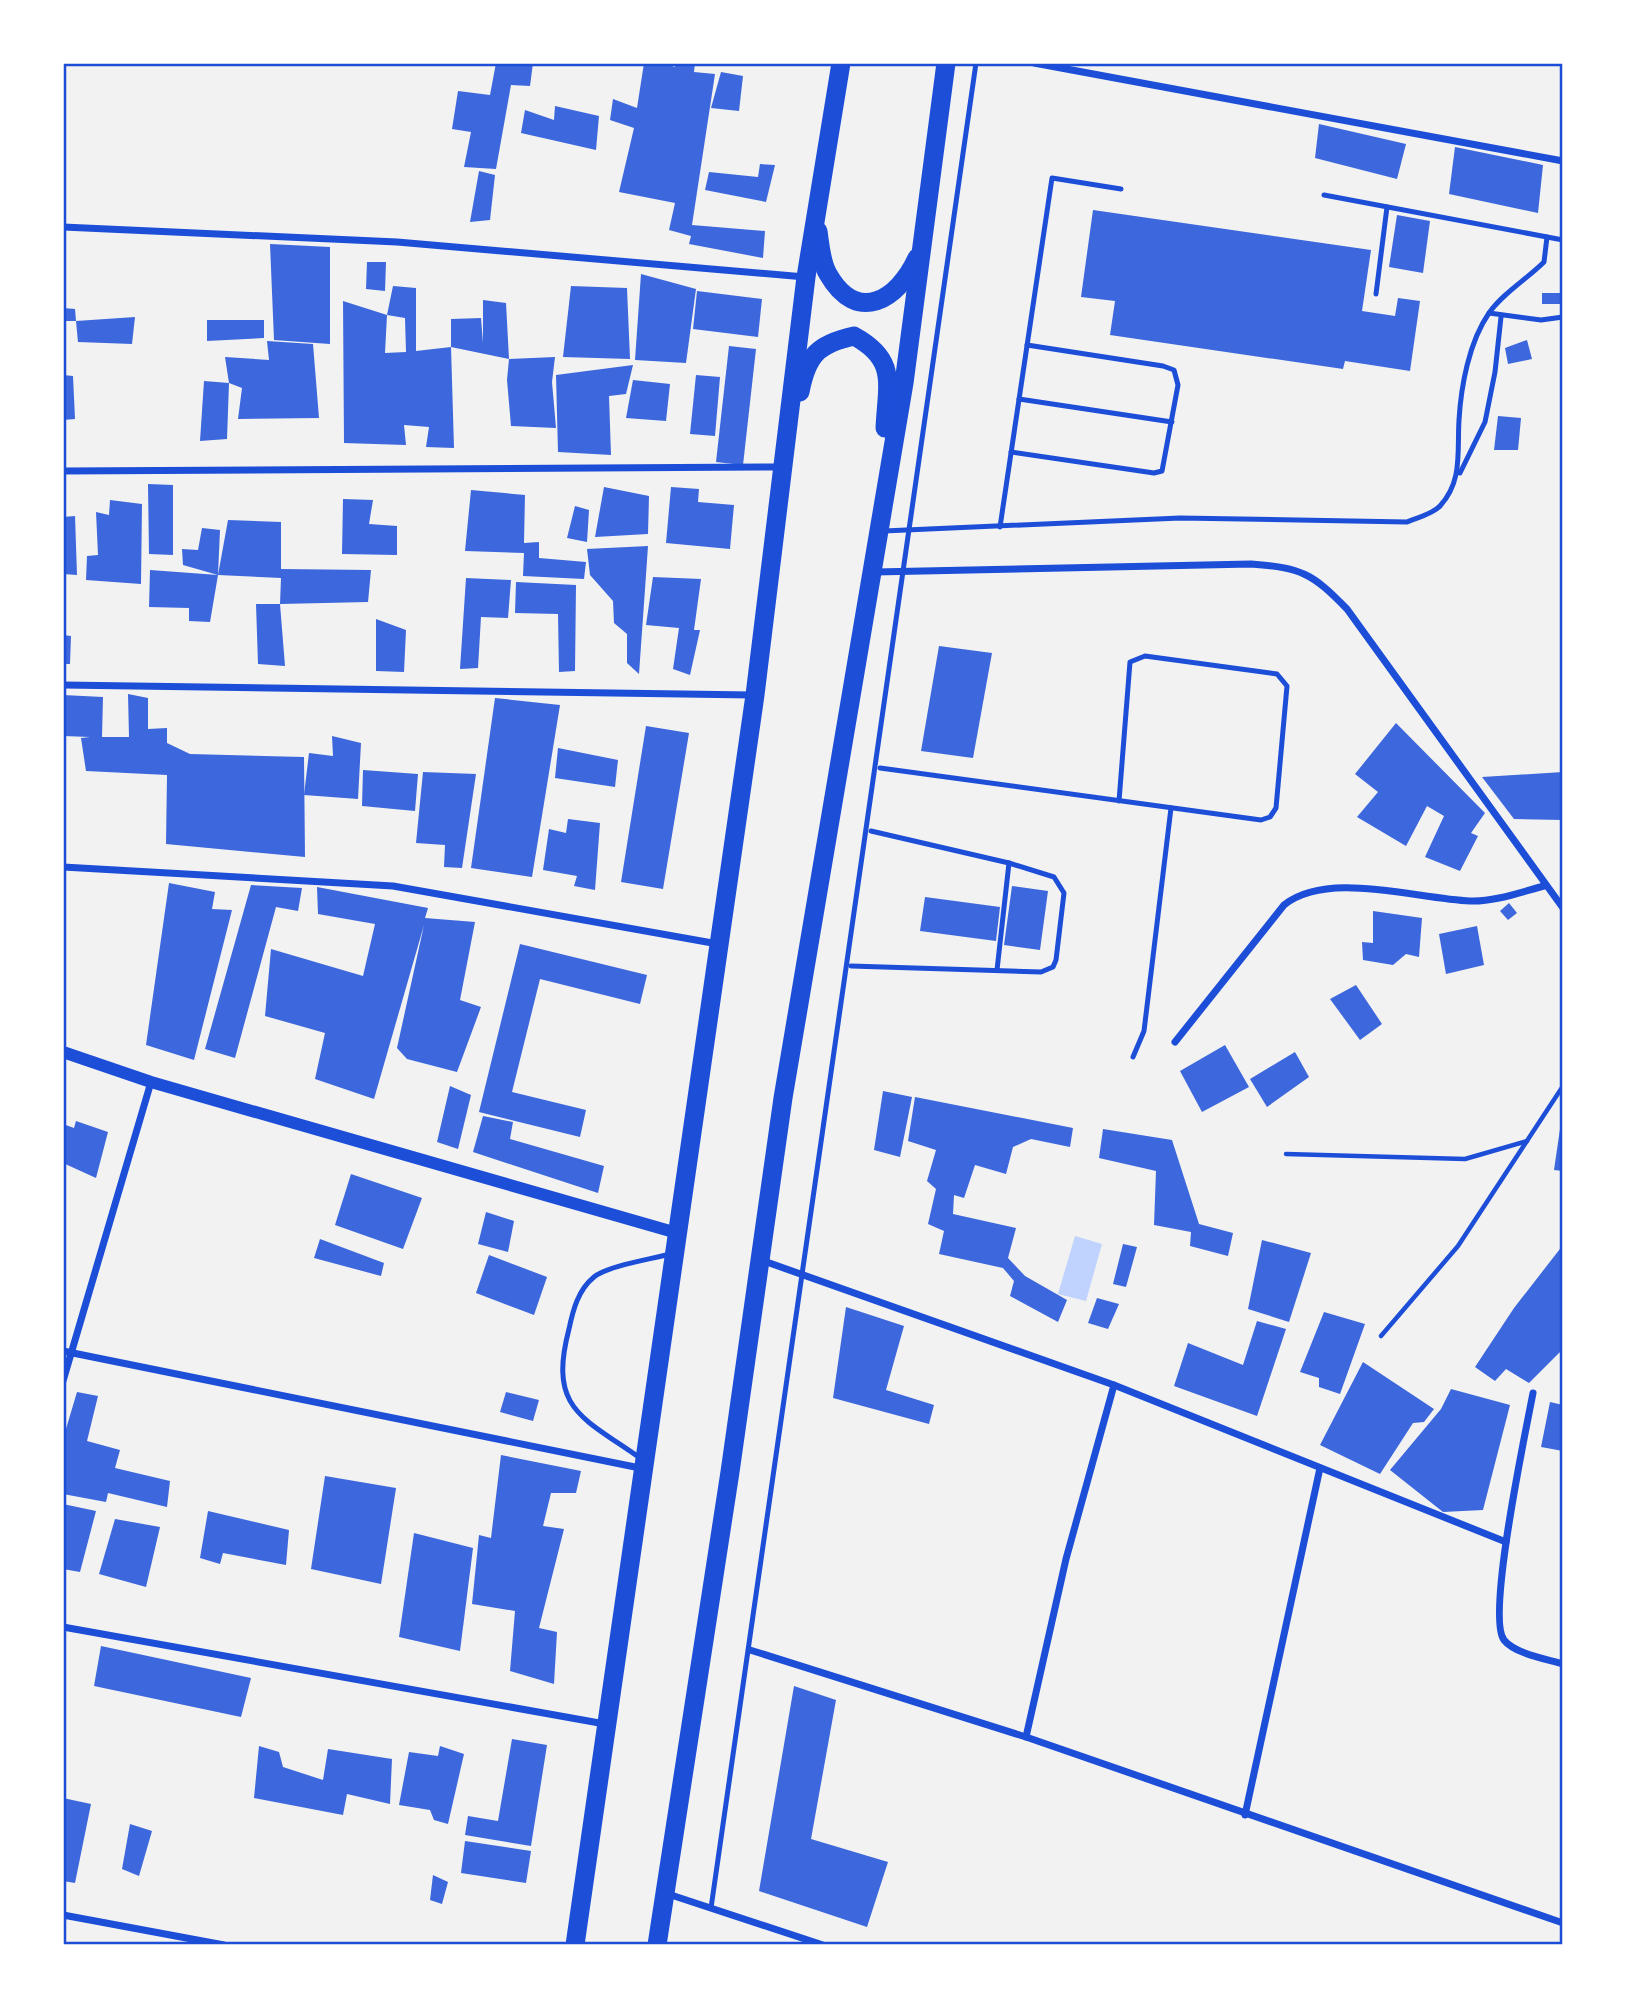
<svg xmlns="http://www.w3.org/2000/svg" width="1626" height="2008" viewBox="0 0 1626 2008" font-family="Rubik,sans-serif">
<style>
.water{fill:#bfd3fe}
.building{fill:#3d67dc;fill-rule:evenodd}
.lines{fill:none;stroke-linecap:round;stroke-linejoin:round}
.path{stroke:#1d4ed8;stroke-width:4.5}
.service{stroke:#1d4ed8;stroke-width:5}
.minor{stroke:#1d4ed8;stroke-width:7}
.tertiary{stroke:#1d4ed8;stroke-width:12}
.trunk{stroke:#1d4ed8;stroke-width:19}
.neatline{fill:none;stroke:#1d4ed8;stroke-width:2.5}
</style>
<rect width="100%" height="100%" fill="#f2f2f2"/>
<path class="water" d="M1075,1236L1102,1244L1086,1301L1058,1294Z"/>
<g class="building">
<path d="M496,63H533L530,86L511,85L496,169L464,167L471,132L452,129L458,91L490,95Z"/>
<path d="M644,63H663L675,67V63H695L694,72L715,74L692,225L765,231L763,258L689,244L691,236L669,230L675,203L619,192L634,128L610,120L613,99L637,108Z"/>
<path d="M721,72L743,76L739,111L711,108Z"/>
<path d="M555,106L599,116L596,150L521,133L525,110L554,120Z"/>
<path d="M1319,124L1406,144L1397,179L1315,158Z"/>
<path d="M1455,147L1543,165L1538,213L1449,194Z"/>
<path d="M760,164L775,165L766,202L705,190L709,172L758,177Z"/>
<path d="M479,171L495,175L490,220L470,222Z"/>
<path d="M1093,210L1371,250L1362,311L1395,316L1398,298L1420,301L1410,371L1345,361L1343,369L1110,335L1115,301L1081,297Z"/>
<path d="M1397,215L1430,221L1423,273L1389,267Z"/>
<path d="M270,244L330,247V344L274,340Z"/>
<path d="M367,262H386L385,291L366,289Z"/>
<path d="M641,274L696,289L686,363L635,360Z"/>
<path d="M393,286L416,288V351L451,347V319L481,318L483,343V300L506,303L509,359L451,347L454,448L426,447L429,427L404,425L406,445L344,443L343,301L387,315ZM387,315L405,318L406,352L385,353Z"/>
<path d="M571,286L627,288L630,359L563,357Z"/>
<path d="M697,291L762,299L758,337L693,329Z"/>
<rect x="1542" y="293" width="20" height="11"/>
<path d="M63,308L75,309L76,321H63Z"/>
<path d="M135,317L132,344L78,342L76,321Z"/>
<path d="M207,320H264V338L207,341Z"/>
<path d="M1527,340L1532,359L1508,364L1505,348Z"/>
<path d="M267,341L313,344L319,418L238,419L242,388L229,383L225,357L269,360Z"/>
<path d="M729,346L756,349L743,465L716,462Z"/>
<path d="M555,357L552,382L556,428L511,426L507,380L509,359Z"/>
<path d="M633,365L626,394L609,396L611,455L558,452L556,375Z"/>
<path d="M63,375L73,376L75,419L63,420Z"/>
<path d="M696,375L720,377L715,436L690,434Z"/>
<path d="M633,380L670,384L666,421L626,418Z"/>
<path d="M204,381L229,383L227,439L200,441Z"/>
<path d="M1498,416L1521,418L1518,450H1494Z"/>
<path d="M148,484L173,485V555L149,554Z"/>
<path d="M604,487L649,496L648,534L595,537Z"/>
<path d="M671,487L699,489L698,502L734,505L730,549L666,543Z"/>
<path d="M471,490L525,495L524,543L539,542V558L586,562L584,579L523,576L524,553L465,551Z"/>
<path d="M343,499L373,500L369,524L397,526V555L342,554Z"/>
<path d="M110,500L142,504L141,584L86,580L87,556L98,555L96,512L109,515Z"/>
<path d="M575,506L589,510L587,542L567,538Z"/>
<path d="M75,516L77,575L63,574V517Z"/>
<path d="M228,520L281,522V569L371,570L368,602L280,604L285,666L258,664L256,604H280L281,578L218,575L210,622L189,621V608L149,607L150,570L218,575L183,565L182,549L198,550L202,528L220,530L218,575Z"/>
<path d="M648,546L646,575L639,674L627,663V634L614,623L613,601L590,575L587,549Z"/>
<path d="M653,577L701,579L694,630H700L690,675L673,669L679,628L646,625Z"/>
<path d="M466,578L511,580L508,618L481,617L478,668L460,669Z"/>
<path d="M516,582L576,585L575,671L559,672L558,614L515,613Z"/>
<path d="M376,619L406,630L404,672L376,671Z"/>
<path d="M63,635L71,636L70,664H63Z"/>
<path d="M939,646L992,653L973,758L921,751Z"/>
<path d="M128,694L148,698V729L167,728V743L190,754L304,757L305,857L166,844L167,775L86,771L81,738L90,737L63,736V695L103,697L102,737H129Z"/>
<path d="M495,698L560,705L532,877L471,868Z"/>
<path d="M1396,723L1485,813L1471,833L1478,836L1460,871L1425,857L1444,816L1427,806L1406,846L1357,817L1378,792L1355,774Z"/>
<path d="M646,726L689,733L663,889L621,882Z"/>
<path d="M332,736L361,743L358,799L304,795L309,753L333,756Z"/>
<path d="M558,748L618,760L615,787L555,778Z"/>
<path d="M363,770L418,774L415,811L362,806Z"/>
<path d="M423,772L476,774L462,868L444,867L445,845L416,843Z"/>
<path d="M1563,772V820L1514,819L1482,777Z"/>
<path d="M568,819L600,823L595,890L574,886L577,876L543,870L549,829L566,833Z"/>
<path d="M169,883L215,892L212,909L232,910L194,1060L146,1045Z"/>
<path d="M251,885L302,888L298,911L276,907L235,1058L205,1049Z"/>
<path d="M1012,886L1048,891L1040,950L1004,945Z"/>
<path d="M317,887L428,908L425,918L475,922L460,1000L481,1007L457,1072L407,1059L397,1048L424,925L374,1099L315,1079L325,1033L265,1016L271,949L363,976L375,924L318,914Z"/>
<path d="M925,897L1000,907L996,941L920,931Z"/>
<path d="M1509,903L1517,913L1508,920L1500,911Z"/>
<path d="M1373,911L1422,918L1419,957L1406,954L1393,965L1363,960L1362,942L1373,943Z"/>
<path d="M1477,926L1484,965L1446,974L1439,934Z"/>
<path d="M520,944L647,975L640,1004L540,979L512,1092L586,1110L580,1137L479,1112Z"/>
<path d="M1356,985L1382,1024L1360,1040L1330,999Z"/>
<path d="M1225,1045L1249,1087L1202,1112L1180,1071Z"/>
<path d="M1295,1052L1309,1077L1267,1107L1250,1079Z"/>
<path d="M450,1086L471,1095L458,1149L437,1142Z"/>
<path d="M883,1091L912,1097L900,1157L874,1150Z"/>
<path d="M915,1097L1073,1128L1070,1147L1031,1139L1013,1147L1006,1174L975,1165L964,1198L954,1195L953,1214L1016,1228L1008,1258L1025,1276L1067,1300L1058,1322L1010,1296L1014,1281L1003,1268L939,1254L944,1231L928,1224L936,1189L927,1181L936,1150L908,1141Z"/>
<path d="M483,1116L513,1122L510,1139L604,1166L598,1193L473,1152Z"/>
<path d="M76,1121L108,1132L96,1178L63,1163V1124L74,1128Z"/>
<path d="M1103,1129L1172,1140L1199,1224L1233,1233L1228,1256L1190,1246L1191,1232L1154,1225L1156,1171L1099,1158Z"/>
<path d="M1560,1129H1563V1171L1554,1170Z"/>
<path d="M351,1174L422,1198L403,1249L335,1225Z"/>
<path d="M486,1212L514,1221L508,1252L478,1244Z"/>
<path d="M320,1239L384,1263L381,1276L314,1258Z"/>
<path d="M1262,1240L1311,1253L1289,1322L1248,1309Z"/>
<path d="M1123,1244L1137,1247L1126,1287L1113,1284Z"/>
<path d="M1563,1245V1349L1529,1383L1506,1369L1495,1381L1475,1367L1514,1308Z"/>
<path d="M489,1255L547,1277L534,1315L476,1293Z"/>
<path d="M1097,1298L1119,1304L1108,1329L1088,1323Z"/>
<path d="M846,1307L904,1326L886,1390L934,1405L929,1424L833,1398Z"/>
<path d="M1324,1312L1365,1324L1340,1394L1319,1387V1378L1300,1372Z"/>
<path d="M1257,1321L1286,1329L1257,1416L1174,1386L1188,1343L1243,1365Z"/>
<path d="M1363,1362L1434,1409L1424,1422L1413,1423L1380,1474L1320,1445Z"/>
<path d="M1451,1389L1510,1405L1483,1510L1443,1512L1390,1470L1441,1409Z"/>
<path d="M77,1392L98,1396L87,1441L120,1450L115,1468L170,1481L167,1507L108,1493L106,1502L63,1494V1439Z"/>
<path d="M506,1392L539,1400L533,1421L500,1412Z"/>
<path d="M1550,1402L1563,1405V1451L1541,1447Z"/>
<path d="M501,1455L581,1471L576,1493H551L543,1526L564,1529L539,1628L557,1632L554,1684L510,1671L515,1611L472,1604L479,1535L491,1538Z"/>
<path d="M325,1476L396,1488L381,1584L311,1569Z"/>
<path d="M63,1504L96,1511L80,1572L63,1569Z"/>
<path d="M208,1511L289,1530L286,1565L223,1553L220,1564L200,1558Z"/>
<path d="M115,1519L160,1527L146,1587L99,1574Z"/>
<path d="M414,1533L473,1548L460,1651L399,1637Z"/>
<path d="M101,1646L251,1678L241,1717L94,1686Z"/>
<path d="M794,1686L836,1700L811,1839L888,1862L867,1927L759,1891Z"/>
<path d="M512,1739L547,1745L531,1846L465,1835L468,1816L498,1821Z"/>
<path d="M259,1746L279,1752L283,1767L323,1780L328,1749L392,1759L390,1804L347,1794L343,1815L254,1798Z"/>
<path d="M440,1746L464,1754L448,1824L434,1820L430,1810L399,1805L409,1752L438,1756Z"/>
<path d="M63,1798L91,1804L75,1883L63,1881Z"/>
<path d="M130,1824L152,1831L139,1876L122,1869Z"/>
<path d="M465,1841L531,1851L526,1883L461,1873Z"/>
<path d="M433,1875L448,1882L442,1904L430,1900Z"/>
</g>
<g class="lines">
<g class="path">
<path d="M1286,1154L1465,1159L1527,1141"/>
<path d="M1381,1336L1458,1246L1563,1086"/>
</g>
<g class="service">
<path d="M1324,195L1563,240"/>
<path d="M1376,294L1387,207"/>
<path d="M1489,313L1541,320L1563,317"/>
<path d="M1019,399L1172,422"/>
<path d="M1011,452L1154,473L1162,471L1178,385L1174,370L1163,366L1027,345"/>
<path d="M1460,473L1485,422L1495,372L1501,317"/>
<path d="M1000,527L1052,178L1121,189"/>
<path d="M884,531L1180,518L1407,522C1416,518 1433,514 1440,506C1463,481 1457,452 1459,420C1461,386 1469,342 1489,313C1503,293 1527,279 1544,262L1547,237"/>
<path d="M880,768L1261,820L1270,817L1276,808L1287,686L1277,674L1145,656L1130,662L1119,801"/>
<path d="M851,966L1041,972L1053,967L1056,960L1064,893L1054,877L1009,863L871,831"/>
<path d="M997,970L1009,863"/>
<path d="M1133,1057L1144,1031L1171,808"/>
<path d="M640,1458C582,1417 548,1409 569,1329C573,1310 578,1290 594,1277C607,1266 652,1259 670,1254"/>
<path d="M711,1908C805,1294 893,679 976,63"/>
</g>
<g class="minor">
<path d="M1034,63L1563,161"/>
<path d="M63,227L397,242L805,277"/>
<path d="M63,471L780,467"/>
<path d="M875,572L1251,564C1302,568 1312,573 1347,609L1563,908"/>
<path d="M63,685L752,695"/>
<path d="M63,867L393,886L718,944"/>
<path d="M1175,1042L1284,905C1328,870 1416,899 1470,901C1494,902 1521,892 1544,886"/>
<path d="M761,1260L1114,1385L1506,1542"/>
<path d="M63,1351L640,1468"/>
<path d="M63,1381L151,1082"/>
<path d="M1533,1393C1526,1430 1486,1617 1504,1640C1515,1654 1547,1659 1563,1664"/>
<path d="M63,1627L605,1724"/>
<path d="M750,1650L1026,1737L1563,1923"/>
<path d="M1026,1737L1066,1559L1114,1385"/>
<path d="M1245,1815L1320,1468"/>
<path d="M665,1893L823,1945"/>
<path d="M63,1915L224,1945"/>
</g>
<path class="tertiary" d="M63,1052L151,1082L677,1233"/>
<g class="trunk">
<path d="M818,231C820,245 821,262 828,274C857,325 898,300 917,258"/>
<path d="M800,392C807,355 818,344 854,336C898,360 887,384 885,428"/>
<path d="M575,1945L755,695L806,277L841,63"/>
<path d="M657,1945L730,1472L783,1098L904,383L946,63"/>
</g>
</g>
<rect width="1626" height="2008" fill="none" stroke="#ffffff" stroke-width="130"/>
<rect x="65" y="65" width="1496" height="1878" class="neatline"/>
</svg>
